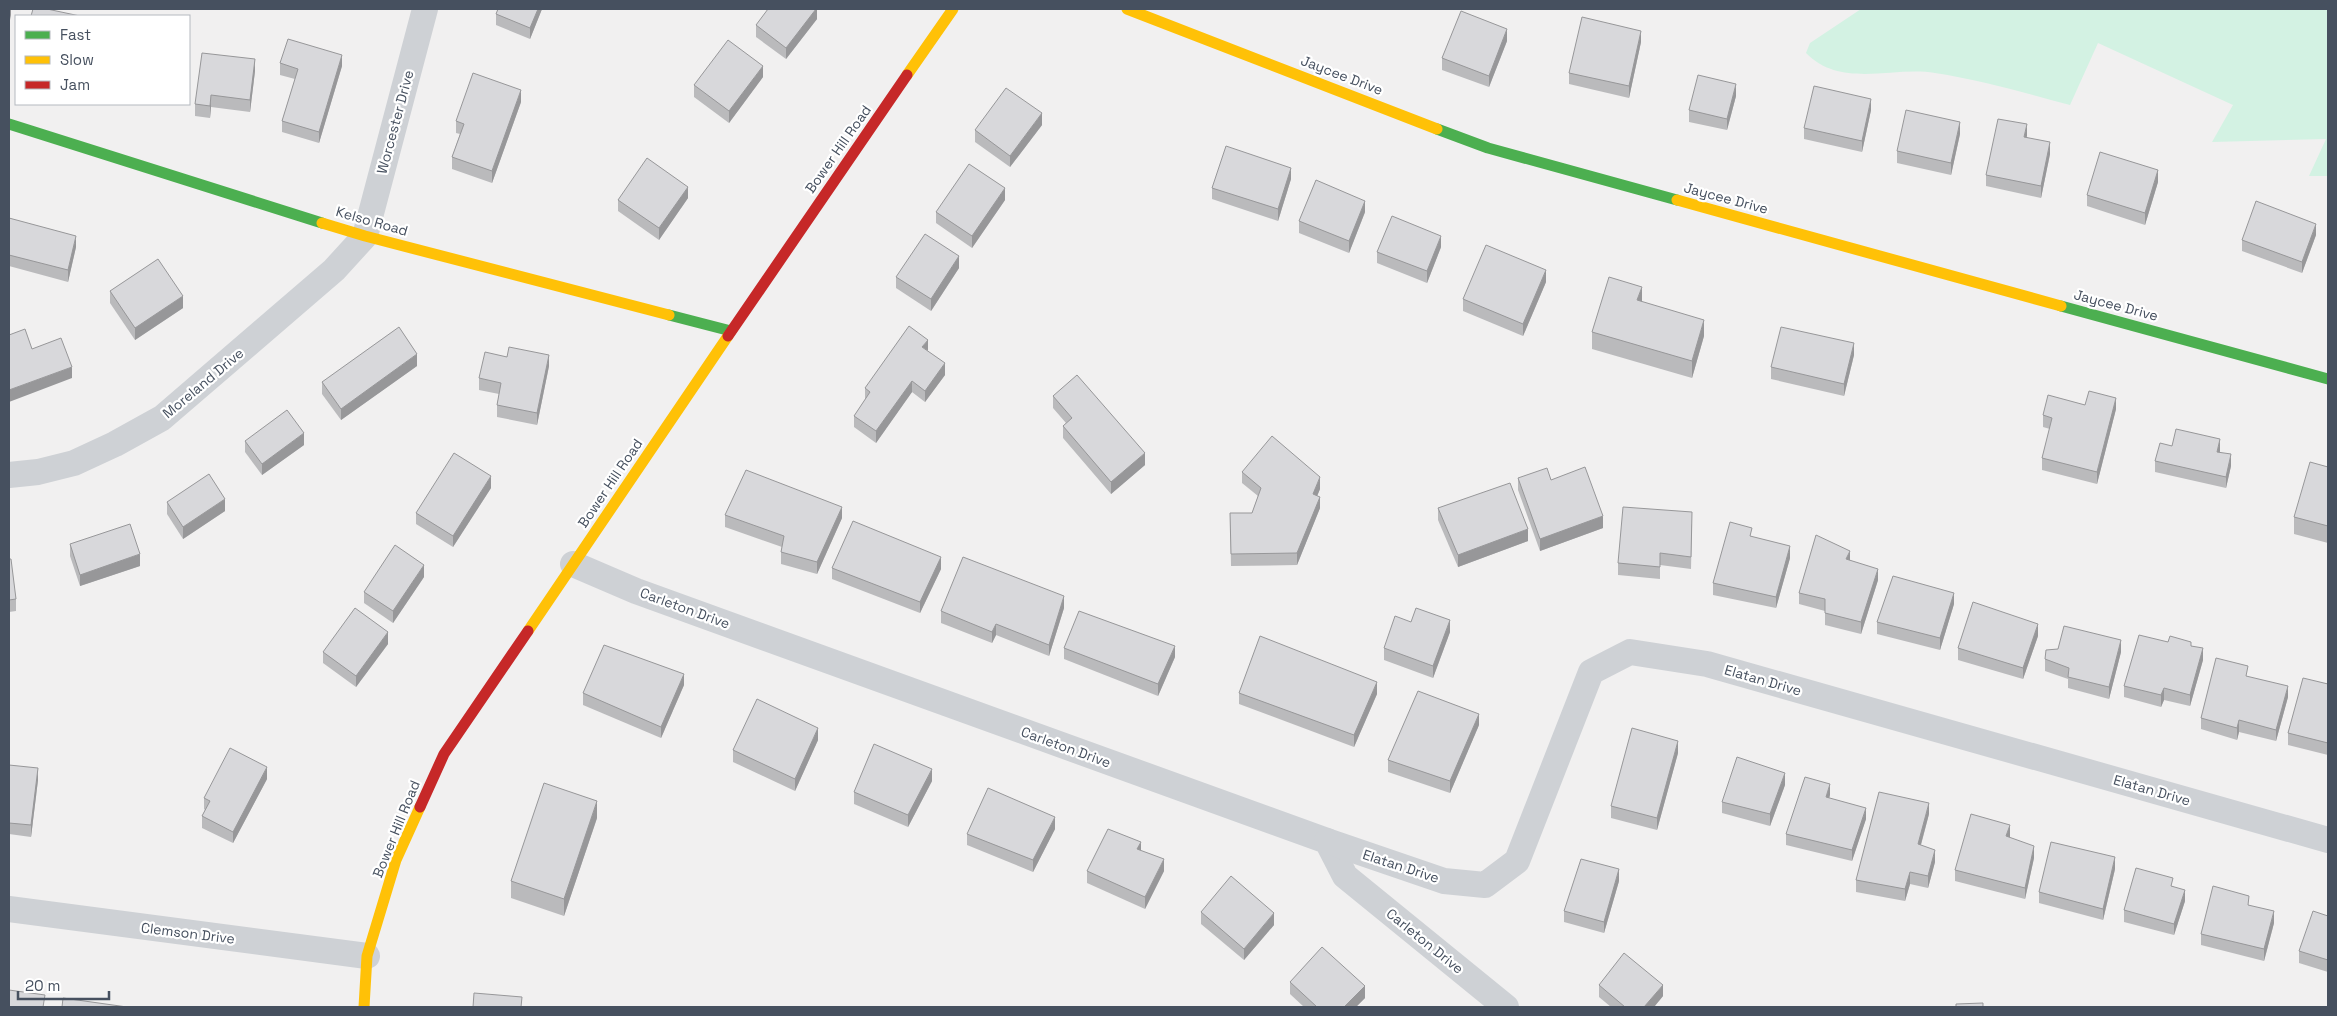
<svg xmlns="http://www.w3.org/2000/svg" width="2337" height="1016" viewBox="0 0 2337 1016" font-family="'Space Grotesk',sans-serif">
<style>
.green{fill:#d3f2e3}
.lines{fill:none;stroke-linecap:round;stroke-linejoin:round}
.street{stroke:#ced1d5;stroke-width:26}
.fast{stroke:#4caf50;stroke-width:11}
.slow{stroke:#ffc107;stroke-width:11}
.jam{stroke:#c62828;stroke-width:11}
.wall{fill:#bababc}
.shaded-wall{fill:#979799}
.building{fill:#d8d8db;stroke:#979799}
.labels{text-anchor:middle;dominant-baseline:central;stroke-width:4.5;stroke-linejoin:round;paint-order:stroke}
.street-label{font-size:14px;fill:#46505f;stroke:#fff}
</style>
<rect width="100%" height="100%" fill="#f1f0f0"/>
<path class="green" d="M1861,9H2328V176H2309L2326,139L2212,142L2233,105L2098,43L2070,105C2025,93 1981,80 1935,73C1893,66 1841,89 1806,53L1810,43Z"/>
<g class="lines">
<g class="street">
<path d="M9,475L38,472L74,463L115,444L162,418L334,270L365,236L425,9"/>
<path d="M573,564L636,591L1327,841L1345,876L1506,1007"/>
<path d="M1327,841L1444,881L1485,885L1517,861L1591,672L1630,652L1707,664L2328,840"/>
<path d="M9,909L367,956"/>
</g>
<g class="fast">
<path d="M9,124L322,223"/>
<path d="M1437,129L1488,148L1677,200"/>
<path d="M2061,306L2328,379"/>
<path d="M669,315L731,331"/>
</g>
<g class="slow">
<path d="M1127,9L1437,129"/>
<path d="M907,75L953,9"/>
<path d="M1677,200L2061,306"/>
<path d="M322,223L365,236L669,315"/>
<path d="M528,631L728,336"/>
<path d="M364,1007L367,956L396,860L420,807"/>
</g>
<g class="jam">
<path d="M728,336L907,75"/>
<path d="M420,807L444,754L528,631"/>
</g>
</g>
<g class="wall">
<path d="M498,9H542L530,39L496,25V14Z"/>
<path d="M817,9V19L786,59L756,37V25Z"/>
<path d="M1507,41L1489,87L1442,70V58Z"/>
<path d="M1641,42L1629,98L1569,84V73Z"/>
<path d="M280,63L342,66L319,143L282,132V121L295,79L280,75Z"/>
<path d="M255,71L250,112L211,107L210,118L195,116V104Z"/>
<path d="M763,77L729,123L694,97V85Z"/>
<path d="M1736,96L1727,130L1689,122V110Z"/>
<path d="M521,102L492,183L452,169V157L460,134L456,133V121Z"/>
<path d="M1871,110L1862,152L1804,139V128Z"/>
<path d="M1042,125L1010,167L975,142V130Z"/>
<path d="M1960,134L1951,175L1897,163V151Z"/>
<path d="M2027,137L2050,154L2041,198L1986,186V175Z"/>
<path d="M1291,179L1278,221L1212,199V188Z"/>
<path d="M2158,182L2145,225L2087,206V195Z"/>
<path d="M688,198L659,240L618,211V200Z"/>
<path d="M1005,200L972,248L936,223V212Z"/>
<path d="M1365,212L1349,253L1299,233V221Z"/>
<path d="M9,218L76,247L68,282L9,266Z"/>
<path d="M2316,235L2302,273L2242,251V240Z"/>
<path d="M1441,247L1427,283L1377,263V252Z"/>
<path d="M959,268L931,311L896,288V277Z"/>
<path d="M1546,282L1523,336L1463,311V299Z"/>
<path d="M110,291L183,308L135,340L110,303Z"/>
<path d="M1592,332L1704,336L1692,378L1592,349Z"/>
<path d="M928,351L945,375L925,402L912,392L876,443L854,427V416L865,400V388Z"/>
<path d="M1854,355L1844,396L1771,379V367Z"/>
<path d="M417,366L341,420L322,394V382Z"/>
<path d="M549,366L537,425L497,417V405L499,394L479,390V378Z"/>
<path d="M1053,396L1145,465L1111,494L1063,438V426L1066,423L1053,408Z"/>
<path d="M2085,405L2116,409L2097,484L2042,470V458L2050,429L2043,427V415Z"/>
<path d="M245,441L304,445L262,475L245,452Z"/>
<path d="M2172,446L2220,451V452L2231,466L2226,488L2155,472V461Z"/>
<path d="M2328,467V543L2294,534V517Z"/>
<path d="M1242,472L1320,489L1317,496L1320,508L1297,565L1231,566L1230,513H1252L1258,496L1242,483Z"/>
<path d="M1518,478L1551,480L1603,528L1540,551L1518,490Z"/>
<path d="M491,488L453,547L416,524V513Z"/>
<path d="M167,502L225,511L183,539L167,514Z"/>
<path d="M1438,508L1528,541L1458,567L1438,520Z"/>
<path d="M725,515L842,518L817,574L781,564V552L782,547L725,527Z"/>
<path d="M1692,524L1691,569L1660,565V579L1618,575V563Z"/>
<path d="M1752,537L1790,558L1776,608L1713,595V583Z"/>
<path d="M70,544L140,566L80,586L70,556Z"/>
<path d="M9,559L16,599V611L9,612Z"/>
<path d="M1850,560L1878,580L1861,634L1825,625V611L1799,604V593Z"/>
<path d="M832,568L941,569L920,613L832,579Z"/>
<path d="M424,577L393,623L364,603V592Z"/>
<path d="M1954,604L1940,650L1877,634V622Z"/>
<path d="M1064,608L1049,656L996,635L992,643L941,623V611Z"/>
<path d="M1411,622L1450,632L1433,678L1384,660V648Z"/>
<path d="M2038,636L2023,679L1958,660V648Z"/>
<path d="M2168,642L2191,646L2203,660L2190,706L2164,700L2161,707L2124,697V686Z"/>
<path d="M388,644L356,687L323,663V652Z"/>
<path d="M1064,648L1175,657L1158,696L1064,659Z"/>
<path d="M2121,652L2109,699L2068,688V679L2045,671V659Z"/>
<path d="M2248,677L2288,697L2276,741L2239,732L2237,740L2201,729V718Z"/>
<path d="M2328,684V755L2288,745V733Z"/>
<path d="M684,685L661,738L583,705V693Z"/>
<path d="M1239,693L1377,694L1354,747L1239,704Z"/>
<path d="M1479,725L1450,793L1388,772V760Z"/>
<path d="M818,740L795,791L733,762V750Z"/>
<path d="M1678,753L1657,830L1611,818V806Z"/>
<path d="M9,765L38,780L31,837L9,834Z"/>
<path d="M267,779L233,843L202,828V816L205,810L204,809V798Z"/>
<path d="M932,781L908,827L854,804V792Z"/>
<path d="M1785,785L1770,826L1722,813V802Z"/>
<path d="M1830,795L1829,798L1866,819L1852,861L1786,845V834Z"/>
<path d="M1929,814L1921,845L1935,862L1928,888L1910,884L1905,901L1856,892V880Z"/>
<path d="M597,818L564,916L511,898V881Z"/>
<path d="M1055,829L1033,872L967,845V834Z"/>
<path d="M2009,837L2034,858L2025,899L1955,881V870Z"/>
<path d="M2115,869L2103,920L2039,903V892Z"/>
<path d="M1087,871H1164L1145,909L1087,883Z"/>
<path d="M1619,881L1604,933L1564,922V911Z"/>
<path d="M2173,886L2185,901L2174,935L2124,922V910Z"/>
<path d="M2249,905L2274,923L2264,961L2201,945V934Z"/>
<path d="M1201,912L1274,925L1244,960L1201,924Z"/>
<path d="M2328,916V972L2299,963V951Z"/>
<path d="M1290,982L1365,998L1356,1007H1304L1290,994Z"/>
<path d="M1599,985L1663,996L1654,1007H1611L1599,997Z"/>
</g>
<g class="shaded-wall">
<path d="M10,9H11V15L9,25V14Z"/>
<path d="M538,9H542L530,39V28Z"/>
<path d="M816,9H817V19L786,59V48Z"/>
<path d="M1507,29V41L1489,87V76Z"/>
<path d="M1641,31V42L1629,98V86Z"/>
<path d="M342,55V66L319,143V132Z"/>
<path d="M255,59V71L250,112V100Z"/>
<path d="M763,66V77L729,123V111Z"/>
<path d="M1736,84V96L1727,130V119Z"/>
<path d="M521,90V102L492,183V171Z"/>
<path d="M211,95V107L210,118V106Z"/>
<path d="M1871,99V110L1862,152V141Z"/>
<path d="M1042,113V125L1010,167V156Z"/>
<path d="M1960,122V134L1951,175V163Z"/>
<path d="M2027,124V136L2024,149V137Z"/>
<path d="M2050,142V154L2041,198V186Z"/>
<path d="M1291,168V179L1278,221V209Z"/>
<path d="M2158,170V182L2145,225V213Z"/>
<path d="M688,187V198L659,240V228Z"/>
<path d="M1005,188V200L972,248V236Z"/>
<path d="M1365,201V212L1349,253V241Z"/>
<path d="M2316,224V235L2302,273V262Z"/>
<path d="M76,236V247L68,282V270Z"/>
<path d="M1441,236V247L1427,283V271Z"/>
<path d="M959,256V268L931,311V299Z"/>
<path d="M1546,270V282L1523,336V324Z"/>
<path d="M1642,287V303L1637,300Z"/>
<path d="M183,296V308L135,340V328Z"/>
<path d="M1704,320V336L1692,378V361Z"/>
<path d="M928,340V351L922,347Z"/>
<path d="M1854,343V355L1844,396V384Z"/>
<path d="M417,354V366L341,420V409Z"/>
<path d="M549,355V366L537,425V413Z"/>
<path d="M945,363V375L925,402V391Z"/>
<path d="M72,367V378L9,402V390Z"/>
<path d="M912,381V392L876,443V431Z"/>
<path d="M2116,398V409L2097,484V472Z"/>
<path d="M304,433V445L262,475V464Z"/>
<path d="M2220,439V451L2217,463V452Z"/>
<path d="M1145,453V465L1111,494V482Z"/>
<path d="M2231,454V466L2226,488V477Z"/>
<path d="M491,476V488L453,547V536Z"/>
<path d="M1320,477V489L1313,506V494Z"/>
<path d="M1320,497V508L1297,565V553Z"/>
<path d="M225,499V511L183,539V527Z"/>
<path d="M842,507V518L817,574V562Z"/>
<path d="M1603,516V528L1540,551V539Z"/>
<path d="M1528,529V541L1458,567V555Z"/>
<path d="M1790,546V558L1776,608V597Z"/>
<path d="M1850,551V563L1846,559Z"/>
<path d="M140,554V566L80,586V575Z"/>
<path d="M941,557V569L920,613V602Z"/>
<path d="M424,565V577L393,623V611Z"/>
<path d="M1878,569V580L1861,634V622Z"/>
<path d="M1954,593V604L1940,650V638Z"/>
<path d="M1064,596V608L1049,656V645Z"/>
<path d="M1450,620V632L1433,678V666Z"/>
<path d="M996,624V635L992,643V632Z"/>
<path d="M2038,624V636L2023,679V668Z"/>
<path d="M388,632V644L356,687V676Z"/>
<path d="M2121,640V652L2109,699V687Z"/>
<path d="M1175,646V657L1158,696V684Z"/>
<path d="M2203,648V660L2190,706V695Z"/>
<path d="M684,674V685L661,738V727Z"/>
<path d="M1377,682V694L1354,747V735Z"/>
<path d="M2288,686V697L2276,741V730Z"/>
<path d="M2164,688V700L2161,707V695Z"/>
<path d="M1479,714V725L1450,793V781Z"/>
<path d="M2239,720V732L2237,740V728Z"/>
<path d="M818,728V740L795,791V779Z"/>
<path d="M1678,741V753L1657,830V818Z"/>
<path d="M267,767V779L233,843V832Z"/>
<path d="M38,768V780L31,837V825Z"/>
<path d="M932,769V781L908,827V815Z"/>
<path d="M1785,773V785L1770,826V814Z"/>
<path d="M1830,784V795L1826,809V797Z"/>
<path d="M597,801V818L564,916V899Z"/>
<path d="M1929,803V814L1918,855V844Z"/>
<path d="M1866,808V819L1852,861V850Z"/>
<path d="M1055,817V829L1033,872V860Z"/>
<path d="M2010,825V837L2006,848V836Z"/>
<path d="M1141,842V853L1137,849Z"/>
<path d="M2034,846V858L2025,899V888Z"/>
<path d="M1935,850V862L1928,888V876Z"/>
<path d="M2115,857V869L2103,920V909Z"/>
<path d="M1164,859V871L1145,909V897Z"/>
<path d="M1619,869V881L1604,933V922Z"/>
<path d="M1910,872V884L1905,901V889Z"/>
<path d="M2185,890V901L2174,935V924Z"/>
<path d="M2274,911V923L2264,961V949Z"/>
<path d="M1274,913V925L1244,960V949Z"/>
<path d="M1663,985V996L1654,1007H1644Z"/>
<path d="M1365,986V998L1356,1007H1344Z"/>
</g>
<g class="building">
<path d="M33,9H47L80,16H31Z"/>
<path d="M498,9H538L530,28L496,14Z"/>
<path d="M768,9H816L786,48L756,25Z"/>
<path d="M1461,11L1507,29L1489,76L1442,58Z"/>
<path d="M1582,17L1641,31L1629,86L1569,73Z"/>
<path d="M288,39L342,55L319,132L282,121L298,69L280,63Z"/>
<path d="M728,40L763,66L729,111L694,85Z"/>
<path d="M202,53L255,59L250,100L211,95L210,106L195,104Z"/>
<path d="M473,73L521,90L492,171L452,157L464,124L456,121Z"/>
<path d="M1698,75L1736,84L1727,119L1689,110Z"/>
<path d="M1814,86L1871,99L1862,141L1804,128Z"/>
<path d="M1006,88L1042,113L1010,156L975,130Z"/>
<path d="M1906,110L1960,122L1951,163L1897,151Z"/>
<path d="M1998,119L2027,124L2024,137L2050,142L2041,186L1986,175Z"/>
<path d="M1226,146L1291,168L1278,209L1212,188Z"/>
<path d="M2100,152L2158,170L2145,213L2087,195Z"/>
<path d="M647,158L688,187L659,228L618,200Z"/>
<path d="M969,164L1005,188L972,236L936,212Z"/>
<path d="M1316,180L1365,201L1349,241L1299,221Z"/>
<path d="M2256,201L2316,224L2302,262L2242,240Z"/>
<path d="M1392,216L1441,236L1427,271L1377,252Z"/>
<path d="M9,218L76,236L68,270L9,255Z"/>
<path d="M925,234L959,256L931,299L896,277Z"/>
<path d="M1486,245L1546,270L1523,324L1463,299Z"/>
<path d="M158,259L183,296L135,328L110,291Z"/>
<path d="M1609,277L1642,287L1637,300L1704,320L1692,361L1592,332Z"/>
<path d="M909,326L928,340L922,347L945,363L925,391L912,381L876,431L854,416L870,392L865,388Z"/>
<path d="M399,327L417,354L341,409L322,382Z"/>
<path d="M1781,327L1854,343L1844,384L1771,367Z"/>
<path d="M25,329L32,349L61,338L72,367L9,390V335Z"/>
<path d="M509,347L549,355L537,413L497,405L501,383L479,378L485,352L507,357Z"/>
<path d="M1077,375L1145,453L1111,482L1063,426L1072,418L1053,396Z"/>
<path d="M2089,391L2116,398L2097,472L2042,458L2052,418L2043,415L2048,395L2085,405Z"/>
<path d="M287,410L304,433L262,464L245,441Z"/>
<path d="M2176,429L2220,439L2217,452L2231,454L2226,477L2155,461L2160,443L2172,446Z"/>
<path d="M1272,436L1320,477L1313,494L1320,497L1297,553L1231,554L1230,513H1252L1261,488L1242,472Z"/>
<path d="M454,453L491,476L453,536L416,513Z"/>
<path d="M2310,462L2328,467V526L2294,517Z"/>
<path d="M1585,467L1603,516L1540,539L1518,478L1547,468L1551,480Z"/>
<path d="M746,470L842,507L817,562L781,552L784,536L725,515Z"/>
<path d="M209,474L225,499L183,527L167,502Z"/>
<path d="M1510,483L1528,529L1458,555L1438,508Z"/>
<path d="M1623,507L1692,512L1691,557L1660,553V567L1618,563Z"/>
<path d="M853,521L941,557L920,602L832,568Z"/>
<path d="M1730,522L1752,528L1750,536L1790,546L1776,597L1713,583Z"/>
<path d="M130,524L140,554L80,575L70,544Z"/>
<path d="M1816,535L1850,551L1846,559L1878,569L1861,622L1825,613V599L1799,593Z"/>
<path d="M395,545L424,565L393,611L364,592Z"/>
<path d="M963,557L1064,596L1049,645L996,624L992,632L941,611Z"/>
<path d="M9,559H11L16,599L9,600Z"/>
<path d="M1893,576L1954,593L1940,638L1877,622Z"/>
<path d="M1973,602L2038,624L2023,668L1958,648Z"/>
<path d="M355,608L388,632L356,676L323,652Z"/>
<path d="M1416,608L1450,620L1433,666L1384,648L1395,616L1411,622Z"/>
<path d="M1079,611L1175,646L1158,684L1064,648Z"/>
<path d="M2064,626L2121,640L2109,687L2068,677L2069,668L2045,659L2046,650L2058,649Z"/>
<path d="M2139,635L2168,642L2170,636L2191,642V646L2203,648L2190,695L2164,688L2161,695L2124,686Z"/>
<path d="M1260,636L1377,682L1354,735L1239,693Z"/>
<path d="M604,645L684,674L661,727L583,693Z"/>
<path d="M2216,658L2248,666L2246,676L2288,686L2276,730L2239,720L2237,728L2201,718Z"/>
<path d="M2303,678L2328,684V743L2288,733Z"/>
<path d="M1418,691L1479,714L1450,781L1388,760Z"/>
<path d="M757,699L818,728L795,779L733,750Z"/>
<path d="M1632,728L1678,741L1657,818L1611,806Z"/>
<path d="M874,744L932,769L908,815L854,792Z"/>
<path d="M230,748L267,767L233,832L202,816L210,801L204,798Z"/>
<path d="M1737,757L1785,773L1770,814L1722,802Z"/>
<path d="M9,765L38,768L31,825L9,823Z"/>
<path d="M1805,777L1830,784L1826,797L1866,808L1852,850L1786,834Z"/>
<path d="M544,783L597,801L564,899L511,881Z"/>
<path d="M988,788L1055,817L1033,860L967,834Z"/>
<path d="M1879,792L1929,803L1918,844L1935,850L1928,876L1910,872L1905,889L1856,880Z"/>
<path d="M1971,814L2010,825L2006,836L2034,846L2025,888L1955,870Z"/>
<path d="M1108,829L1141,842L1137,849L1164,859L1145,897L1087,871Z"/>
<path d="M2051,842L2115,857L2103,909L2039,892Z"/>
<path d="M1581,859L1619,869L1604,922L1564,911Z"/>
<path d="M2136,868L2173,878L2171,886L2185,890L2174,924L2124,910Z"/>
<path d="M1231,876L1274,913L1244,949L1201,912Z"/>
<path d="M2213,886L2249,896L2248,905L2274,911L2264,949L2201,934Z"/>
<path d="M2313,911L2328,916V960L2299,951Z"/>
<path d="M1322,947L1365,986L1344,1007H1317L1290,982Z"/>
<path d="M1624,953L1663,985L1644,1007H1625L1599,985Z"/>
<path d="M9,990L45,995L43,1007H9Z"/>
<path d="M474,993L522,997L521,1007H473Z"/>
<path d="M63,998L127,1007H62Z"/>
<path d="M1983,1003V1007H1956V1004Z"/>
</g>
<g class="labels">
<g class="street-label">
<text transform="translate(1342 75) rotate(21)">Jaycee Drive</text>
<text transform="translate(395 122) rotate(-75)">Worcester Drive</text>
<text transform="translate(838 149) rotate(-55)">Bower Hill Road</text>
<text transform="translate(1726 198) rotate(15)">Jaycee Drive</text>
<text transform="translate(372 221) rotate(16)">Kelso Road</text>
<text transform="translate(2116 305) rotate(15)">Jaycee Drive</text>
<text transform="translate(203 383) rotate(-40)">Moreland Drive</text>
<text transform="translate(610 483) rotate(-56)">Bower Hill Road</text>
<text transform="translate(685 608) rotate(20)">Carleton Drive</text>
<text transform="translate(1763 680) rotate(16)">Elatan Drive</text>
<text transform="translate(1066 747) rotate(20)">Carleton Drive</text>
<text transform="translate(2152 790) rotate(16)">Elatan Drive</text>
<text transform="translate(396 829) rotate(-68)">Bower Hill Road</text>
<text transform="translate(1401 866) rotate(18)">Elatan Drive</text>
<text transform="translate(188 933) rotate(7)">Clemson Drive</text>
<text transform="translate(1425 941) rotate(39)">Carleton Drive</text>
</g>
</g>
<rect width="2337" height="1016" fill="none" stroke="#46505f" stroke-width="20"/>
<rect x="15" y="15" width="175" height="90" fill="#ffffff" stroke="#b5b9bf"/>
<rect x="25" y="31" width="25" height="8" fill="#4caf50" stroke="#b5b9bf"/>
<text x="60" y="40" font-size="15" fill="#46505f">Fast</text>
<rect x="25" y="56" width="25" height="8" fill="#ffc107" stroke="#b5b9bf"/>
<text x="60" y="65" font-size="15" fill="#46505f">Slow</text>
<rect x="25" y="81" width="25" height="8" fill="#c62828" stroke="#b5b9bf"/>
<text x="60" y="90" font-size="15" fill="#46505f">Jam</text>
<path d="M18 991v8h91v-8" fill="none" stroke="#46505f" stroke-width="2.5"/>
<text x="25" y="991" font-size="15" fill="#46505f" stroke="#ffffff" stroke-width="4" paint-order="stroke">20 m</text>
</svg>
